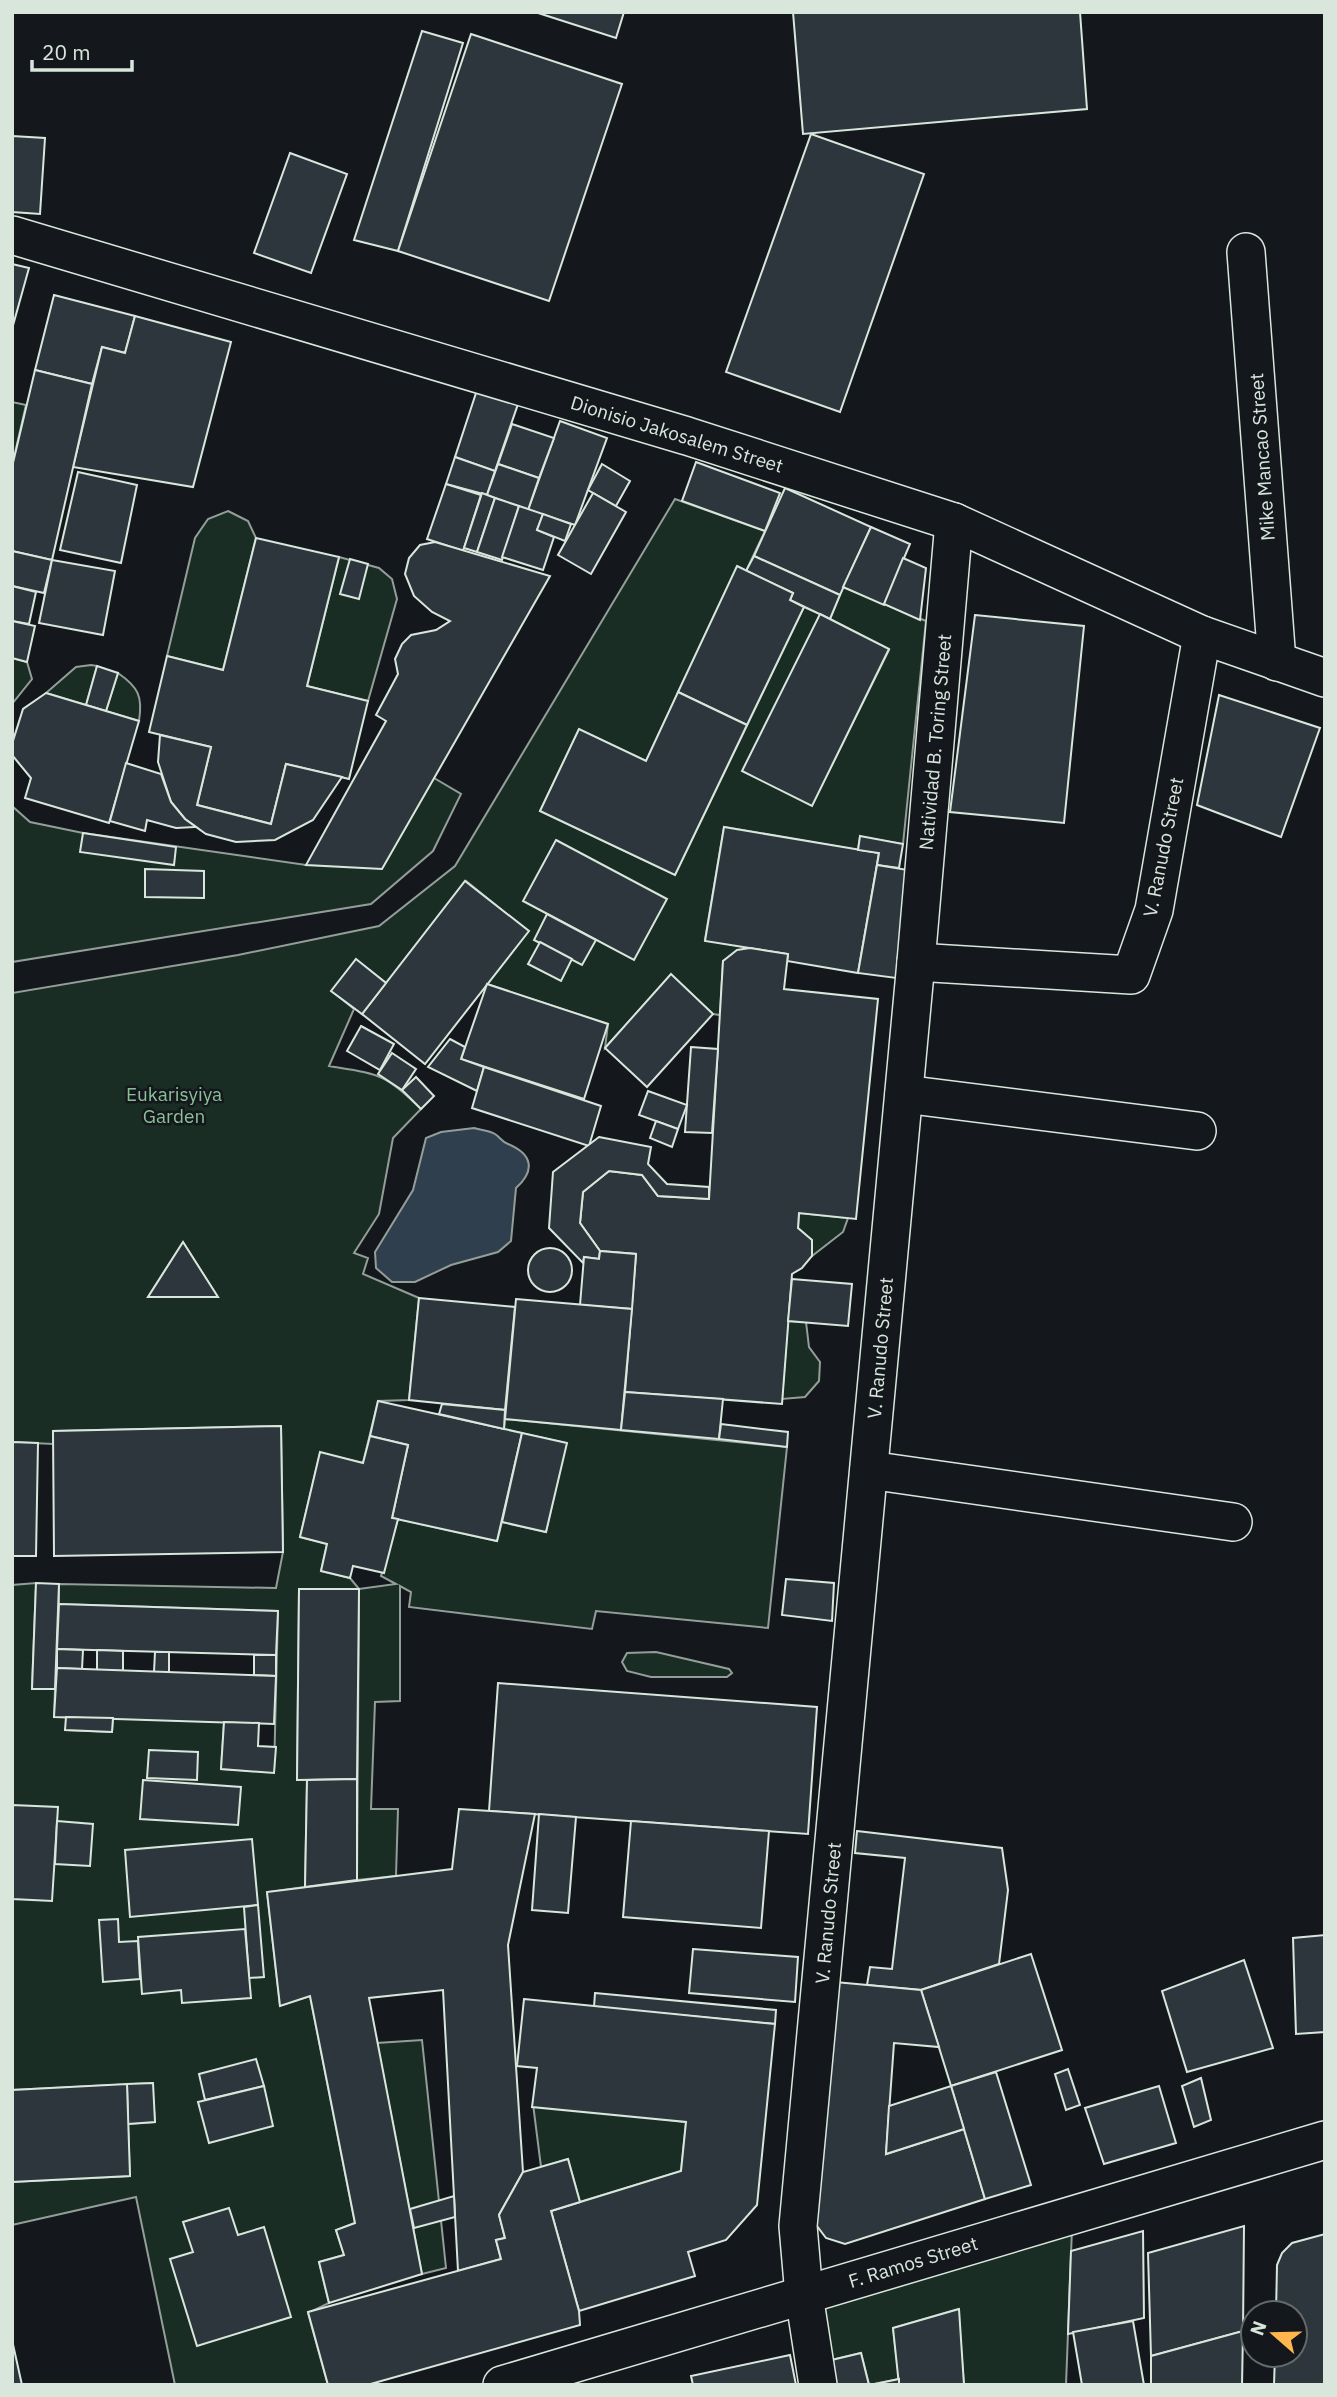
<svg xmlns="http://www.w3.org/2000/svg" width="1337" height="2397" viewBox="0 0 1337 2397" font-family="'IBM Plex Sans',sans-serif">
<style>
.green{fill:#1a2d24;stroke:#939e99;stroke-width:2;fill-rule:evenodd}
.water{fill:#2f3f4d;stroke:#939e99;stroke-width:2}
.building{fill:#2c363c;stroke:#d8e6dc;stroke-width:2}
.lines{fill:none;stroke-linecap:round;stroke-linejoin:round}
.minor-casing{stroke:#d8e6dc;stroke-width:40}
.minor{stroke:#14181c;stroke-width:37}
.labels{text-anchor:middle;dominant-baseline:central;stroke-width:5;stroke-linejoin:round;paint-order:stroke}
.street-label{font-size:19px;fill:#d8e6dc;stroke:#14181c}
.park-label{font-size:19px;fill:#8ac095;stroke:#14181c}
</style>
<rect width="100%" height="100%" fill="#14181c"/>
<g class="green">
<path d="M12,402L26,405L12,466Z"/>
<path d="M675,499L765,531L746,571L737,567L646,761L579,729L540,811L675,875L804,607L820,614L812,805L889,650L830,619L843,587L926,621L903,844L860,837L858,850L724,827L705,940L750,948L723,961L720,1015L713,1014L671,975L605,1048L608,1024L487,984L528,931L466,881L386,983L356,960L332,991L354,1009L329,1066C378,1074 385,1073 421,1109L393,1138L379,1214L354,1253L368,1258L363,1274L419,1298L409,1400L378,1401L363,1463L320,1453L300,1537L327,1544L321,1571L350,1578L359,1589L396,1584L381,1576L398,1519L497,1541L502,1522L546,1532L566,1443L504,1429L505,1419L787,1447L768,1628L596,1611L592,1629L409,1607L411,1592L400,1586V1701L375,1702L371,1809H398L396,1876L357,1880L359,1589H299L297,1779L307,1780L305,1887L267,1892L280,2006L310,1996L355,2223L336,2230L344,2255L319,2262L329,2303L308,2313L328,2385H175L136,2197L12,2225V2182L130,2176L128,2124L155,2122L152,2083L12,2090V1585L36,1583L32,1688L55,1689L54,1716L66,1717V1730L112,1732L113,1718L224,1722L221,1769L274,1772L278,1611L59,1604V1584L276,1588L283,1552L281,1426L53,1431V1444L12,1442V993L238,955L379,926L455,866ZM183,1242L217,1296V1297H148Z"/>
<path d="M228,511L248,521L256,538L223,670L167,656L195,538L208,519Z"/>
<path d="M339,557L379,568L392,579L397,599L368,701L307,686Z"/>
<path d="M12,658L27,662L32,679L12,704Z"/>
<path d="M91,665L97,666L86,705L46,693L76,667Z"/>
<path d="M118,673C138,687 143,696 139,721L106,711Z"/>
<path d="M434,778L461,794L433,851L371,904L12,962V806L30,822L83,833L306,865Z"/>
<path d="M799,1213L848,1218L843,1232L812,1256L811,1240L798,1228Z"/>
<path d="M788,1321L806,1322L809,1347L820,1362L819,1381L805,1397L782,1399Z"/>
<path d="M656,1652L729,1669L732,1673L727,1677H651L627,1671L622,1662L627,1653Z"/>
<path d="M422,2040L446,2268L422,2274L377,2043Z"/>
<path d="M533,2104L686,2122L681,2171L580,2202L568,2159L541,2167Z"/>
<path d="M1072,2228L1066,2385H964L958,2309L893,2328L899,2379L869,2385L861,2353L819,2363L810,2301Z"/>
</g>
<path class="water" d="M474,1128C480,1130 489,1130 495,1134C500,1137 502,1142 508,1144C532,1154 536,1170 516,1188L511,1241L498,1252L451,1265L415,1282H392L376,1268L375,1252L413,1190L426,1138L441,1132Z"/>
<g class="building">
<path d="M535,12H624L616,38Z"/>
<path d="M793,12H1080L1087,109L803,134Z"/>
<path d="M422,31L463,43L398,251L354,240Z"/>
<path d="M471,34L622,84L549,301L398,251Z"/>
<path d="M811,134L924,174L840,412L726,372Z"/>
<path d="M12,136L45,138L40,214L12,212Z"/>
<path d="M290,153L347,174L311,273L254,253Z"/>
<path d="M12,264L29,268L12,329Z"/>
<path d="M54,295L135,316L125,353L102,347L92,384L35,370Z"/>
<path d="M135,316L231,342L193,487L73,467L102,347L125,353Z"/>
<path d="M35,370L92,384L52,560L12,551V467Z"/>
<path d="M477,390L518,404L495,471L455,457Z"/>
<path d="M560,421L607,438L575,525L528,510Z"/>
<path d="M512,424L554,438L539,478L498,464Z"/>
<path d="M455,457L495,471L487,495L446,484Z"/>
<path d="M696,462L780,493L765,531L682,501Z"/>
<path d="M498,464L539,478L528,510L487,495Z"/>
<path d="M602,464L630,481L616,506L588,490Z"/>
<path d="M78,472L137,485L121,563L60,550Z"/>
<path d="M446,484L481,495L463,551L427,539Z"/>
<path d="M785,488L871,527L840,595L754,556Z"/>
<path d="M482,493L495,498L477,552L464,548Z"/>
<path d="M593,493L626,512L591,574L558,555Z"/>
<path d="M495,498L519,506L502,560L477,552Z"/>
<path d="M519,506L543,514L537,530L554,537L543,570L502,557Z"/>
<path d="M543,514L571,524L565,541L537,530Z"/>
<path d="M871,527L910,544L884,605L843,587Z"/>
<path d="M256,538L339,557L307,686L368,701L349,779L286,764L271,824L197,805L211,747L149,732L167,656L223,670Z"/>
<path d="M435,542L550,576L382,869L306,865L386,721L376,715L398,674L395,659L402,644L411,635L436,630L450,621L432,612L414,596L405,574L409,558L420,545Z"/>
<path d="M12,551L52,560L44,593L12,586Z"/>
<path d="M754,556L840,595L830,619L790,600L793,593L746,571Z"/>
<path d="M903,558L926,568L920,620L884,604Z"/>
<path d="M350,559L368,564L359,599L340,594Z"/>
<path d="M52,560L115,571L103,635L39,623Z"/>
<path d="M737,566L793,593L790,600L804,607L747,725L678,692Z"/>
<path d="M12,586L36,592L29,624L12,621Z"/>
<path d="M820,614L889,649L812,806L742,771Z"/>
<path d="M975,615L1084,626L1064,823L950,812Z"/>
<path d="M12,621L35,626L27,662L12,658Z"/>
<path d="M97,666L118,673L106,711L86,705Z"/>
<path d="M678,692L747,725L675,875L540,811L579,729L646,761Z"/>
<path d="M46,693L139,721L109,823L25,798L31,778L12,755V744L23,709Z"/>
<path d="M1219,695L1320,728L1281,837L1197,805Z"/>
<path d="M160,735L211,747L197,805L271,824L286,764L342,777L313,820L275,840L236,842L206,834L185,819L171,802L158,762Z"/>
<path d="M126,763L161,774L171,802L185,819L196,827L176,828L147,820L145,831L110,821Z"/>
<path d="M724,827L879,853L858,973L787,961L788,954L705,941Z"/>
<path d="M83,833L176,847L174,865L80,852Z"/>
<path d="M860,836L903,844L899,868L877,865L879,853L858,850Z"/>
<path d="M556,840L667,899L634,960L523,901Z"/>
<path d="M877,865L914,871L896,978L858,973Z"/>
<path d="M145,869L204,871V898L145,897Z"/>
<path d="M465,881L529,931L425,1064L362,1014Z"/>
<path d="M547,914L596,940L582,965L534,940Z"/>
<path d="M540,942L572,959L561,981L528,964Z"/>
<path d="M750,948L788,954L784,989L878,999L856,1219L799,1213L798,1228L812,1240V1256L802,1268L792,1274L782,1404L625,1392L636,1254L600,1251L580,1223L583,1192L609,1171L642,1175L658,1196L709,1199L723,961L737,950Z"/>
<path d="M356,959L386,983L362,1014L331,991Z"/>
<path d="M671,974L713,1014L647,1087L605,1048Z"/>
<path d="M487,984L608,1024L584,1099L461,1059Z"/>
<path d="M361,1026L394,1044L380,1070L347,1051Z"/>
<path d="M450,1039L465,1047L461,1059L484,1067L477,1091L428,1067Z"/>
<path d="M691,1047L718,1049L712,1133L685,1132Z"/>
<path d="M392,1053L416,1069L402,1090L378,1074Z"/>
<path d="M484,1067L601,1106L589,1146L472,1108Z"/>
<path d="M416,1077L434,1096L421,1109L402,1090Z"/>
<path d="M648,1091L687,1105L678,1129L639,1115Z"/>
<path d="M656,1121L678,1129L672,1147L650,1138Z"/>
<path d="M599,1137L651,1147L648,1164L667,1184L709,1187V1199L658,1196L642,1175L609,1171L583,1192L580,1223L600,1251L599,1259L584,1257L583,1263L549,1228L553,1172Z"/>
<path d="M183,1242L218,1297H148Z"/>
<circle cx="550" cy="1270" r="22"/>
<path d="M600,1251L636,1254L632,1309L580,1305L584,1257L599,1259Z"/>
<path d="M792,1279L852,1284L848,1326L788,1321Z"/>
<path d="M419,1298L515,1307L505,1410L409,1400Z"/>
<path d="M516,1299L632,1309L621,1430L505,1419Z"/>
<path d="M625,1392L723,1399L719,1439L621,1430Z"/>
<path d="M378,1401L522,1433L497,1541L392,1518L408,1445L370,1436Z"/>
<path d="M442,1404L505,1410L504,1429L439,1414Z"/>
<path d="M721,1424L788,1432L787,1447L719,1439Z"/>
<path d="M281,1426L283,1552L54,1556L53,1431Z"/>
<path d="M522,1433L567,1443L546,1532L502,1522Z"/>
<path d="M370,1436L408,1445L392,1518L398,1519L384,1573L353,1566L350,1578L321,1571L327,1544L300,1537L320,1452L363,1463Z"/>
<path d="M12,1442L38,1443L36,1556H12Z"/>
<path d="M786,1579L834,1583L832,1621L782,1615Z"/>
<path d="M36,1583L59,1584L55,1689H32Z"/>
<path d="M299,1589H359L357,1779L297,1780Z"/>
<path d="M59,1604L278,1611L276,1655L57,1649Z"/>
<path d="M57,1649L83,1650L82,1669L57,1668Z"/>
<path d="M97,1650L123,1651V1671L97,1670Z"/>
<path d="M155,1652H169V1672H154Z"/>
<path d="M254,1655H276V1676L254,1675Z"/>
<path d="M57,1668L276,1676L274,1724L54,1717Z"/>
<path d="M498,1683L817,1707L808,1834L489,1811Z"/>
<path d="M66,1717L113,1718L112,1732L65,1730Z"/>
<path d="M224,1722L259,1723L258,1746L276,1747L274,1773L221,1769Z"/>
<path d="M149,1750L198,1752L197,1780L147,1778Z"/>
<path d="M357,1779V1880L305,1887L307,1780Z"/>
<path d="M143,1780L241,1787L238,1825L140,1819Z"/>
<path d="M12,1805L58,1807L52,1901L12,1899Z"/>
<path d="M459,1809L535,1814L508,1945L523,2172L499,2215L505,2238L496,2240L501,2259L458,2271L443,1990L369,1998L422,2274L329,2303L319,2262L344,2255L336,2230L355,2223L310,1996L280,2006L267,1892L452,1869Z"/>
<path d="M539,1814L576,1817L568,1913L532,1910Z"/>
<path d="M57,1821L93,1824L90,1866L55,1864Z"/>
<path d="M631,1821L769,1831L761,1928L623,1917Z"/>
<path d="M857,1831L1002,1848L1008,1890L999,1964L921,1990L867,1985L870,1967L892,1969L905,1858L855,1853Z"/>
<path d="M252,1839L258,1905L130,1917L125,1850Z"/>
<path d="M258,1905L264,1977L249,1978L244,1907Z"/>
<path d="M118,1919L119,1942L138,1941L140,1979L103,1982L99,1920Z"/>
<path d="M245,1929L251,1998L182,2003L181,1990L142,1994L138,1937Z"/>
<path d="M1325,1935V2032L1296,2034L1293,1938Z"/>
<path d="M693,1949L798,1957L795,2002L689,1993Z"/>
<path d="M1031,1954L1062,2050L951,2086L921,1990Z"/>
<path d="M1244,1960L1273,2048L1187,2072L1162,1991Z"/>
<path d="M835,1982L921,1990L939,2047L894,2043L886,2154L964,2129L985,2199L845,2244L826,2238L817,2226L814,2213Z"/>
<path d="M595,1993L776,2010L775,2024L594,2007Z"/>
<path d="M524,1999L775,2024L757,2205L726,2240L688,2252L695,2276L579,2311L551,2211L681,2171L686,2122L532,2107L537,2068L517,2066Z"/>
<path d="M256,2059L264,2086L205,2100L199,2074Z"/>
<path d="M1068,2069L1080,2105L1066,2110L1055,2074Z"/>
<path d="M996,2072L1031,2185L985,2199L951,2086Z"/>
<path d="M1201,2078L1211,2120L1194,2127L1182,2086Z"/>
<path d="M153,2083L155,2122L128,2124L127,2084Z"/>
<path d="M127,2084L130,2176L12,2182V2090Z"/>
<path d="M264,2086L273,2126L209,2143L198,2102Z"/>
<path d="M951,2086L964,2129L886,2154L889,2106Z"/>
<path d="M1159,2086L1176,2143L1104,2164L1085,2108Z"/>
<path d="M568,2159L580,2202L551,2211L579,2311L580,2325L367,2385H328L308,2312L501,2259L496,2240L505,2238L499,2215L523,2172Z"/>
<path d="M454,2196L455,2217L414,2228L410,2209Z"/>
<path d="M229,2208L238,2235L264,2227L291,2317L197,2346L170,2259L193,2252L183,2222Z"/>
<path d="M1244,2226L1243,2331L1151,2356L1148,2253Z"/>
<path d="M1143,2231L1144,2318L1068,2334L1071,2251Z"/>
<path d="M1325,2234V2385H1274L1275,2355H1295V2313H1276L1277,2265L1282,2253L1292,2243Z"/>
<path d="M959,2309L964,2385H899L893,2328Z"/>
<path d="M1133,2321L1144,2385H1082L1073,2332Z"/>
<path d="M1243,2331L1242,2385H1151V2356Z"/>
<path d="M12,2340L22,2385H12Z"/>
<path d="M861,2353L869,2385H824L819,2363Z"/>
<path d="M790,2355L796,2385H693L691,2376Z"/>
<path d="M899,2379V2385H870Z"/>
</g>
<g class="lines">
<g class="minor-casing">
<g id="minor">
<path d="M12,235L687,436L954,522L1202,635L1325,678"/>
<path d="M1246,252L1277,662"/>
<path d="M916,962L1131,975L1154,910L1202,635"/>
<path d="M904,1094L1197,1131"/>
<path d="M869,1470L1233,1522"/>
<path d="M502,2385L1325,2140"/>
<path d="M818,2385L804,2295L798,2226L916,962L954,522"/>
</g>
</g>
<use href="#minor" class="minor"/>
</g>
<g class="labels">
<g class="street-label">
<text transform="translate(677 434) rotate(17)">Dionisio Jakosalem Street</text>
<text transform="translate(1262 457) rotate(-94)">Mike Mancao Street</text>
<text transform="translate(935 742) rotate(-85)">Natividad B. Toring Street</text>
<text transform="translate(1163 847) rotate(-79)">V. Ranudo Street</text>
<text transform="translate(880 1348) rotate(-85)">V. Ranudo Street</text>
<text transform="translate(828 1913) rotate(-85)">V. Ranudo Street</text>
<text transform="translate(913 2262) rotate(-17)">F. Ramos Street</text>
</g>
<g class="park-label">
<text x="174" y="1094">Eukarisyiya<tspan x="174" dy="22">Garden</tspan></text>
</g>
</g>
<rect width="1337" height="2397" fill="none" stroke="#d8e6dc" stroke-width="28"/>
<g transform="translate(1274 2334) rotate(290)"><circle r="33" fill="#14181c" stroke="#626a69" stroke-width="2"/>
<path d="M0-5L12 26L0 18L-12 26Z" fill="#ffb74d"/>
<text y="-10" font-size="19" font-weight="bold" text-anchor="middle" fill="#d8e6dc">N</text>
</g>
<path d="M32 60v10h100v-10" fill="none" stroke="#d8e6dc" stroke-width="3.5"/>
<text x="42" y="60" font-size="21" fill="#d8e6dc" stroke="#14181c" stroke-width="5" paint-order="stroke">20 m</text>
</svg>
